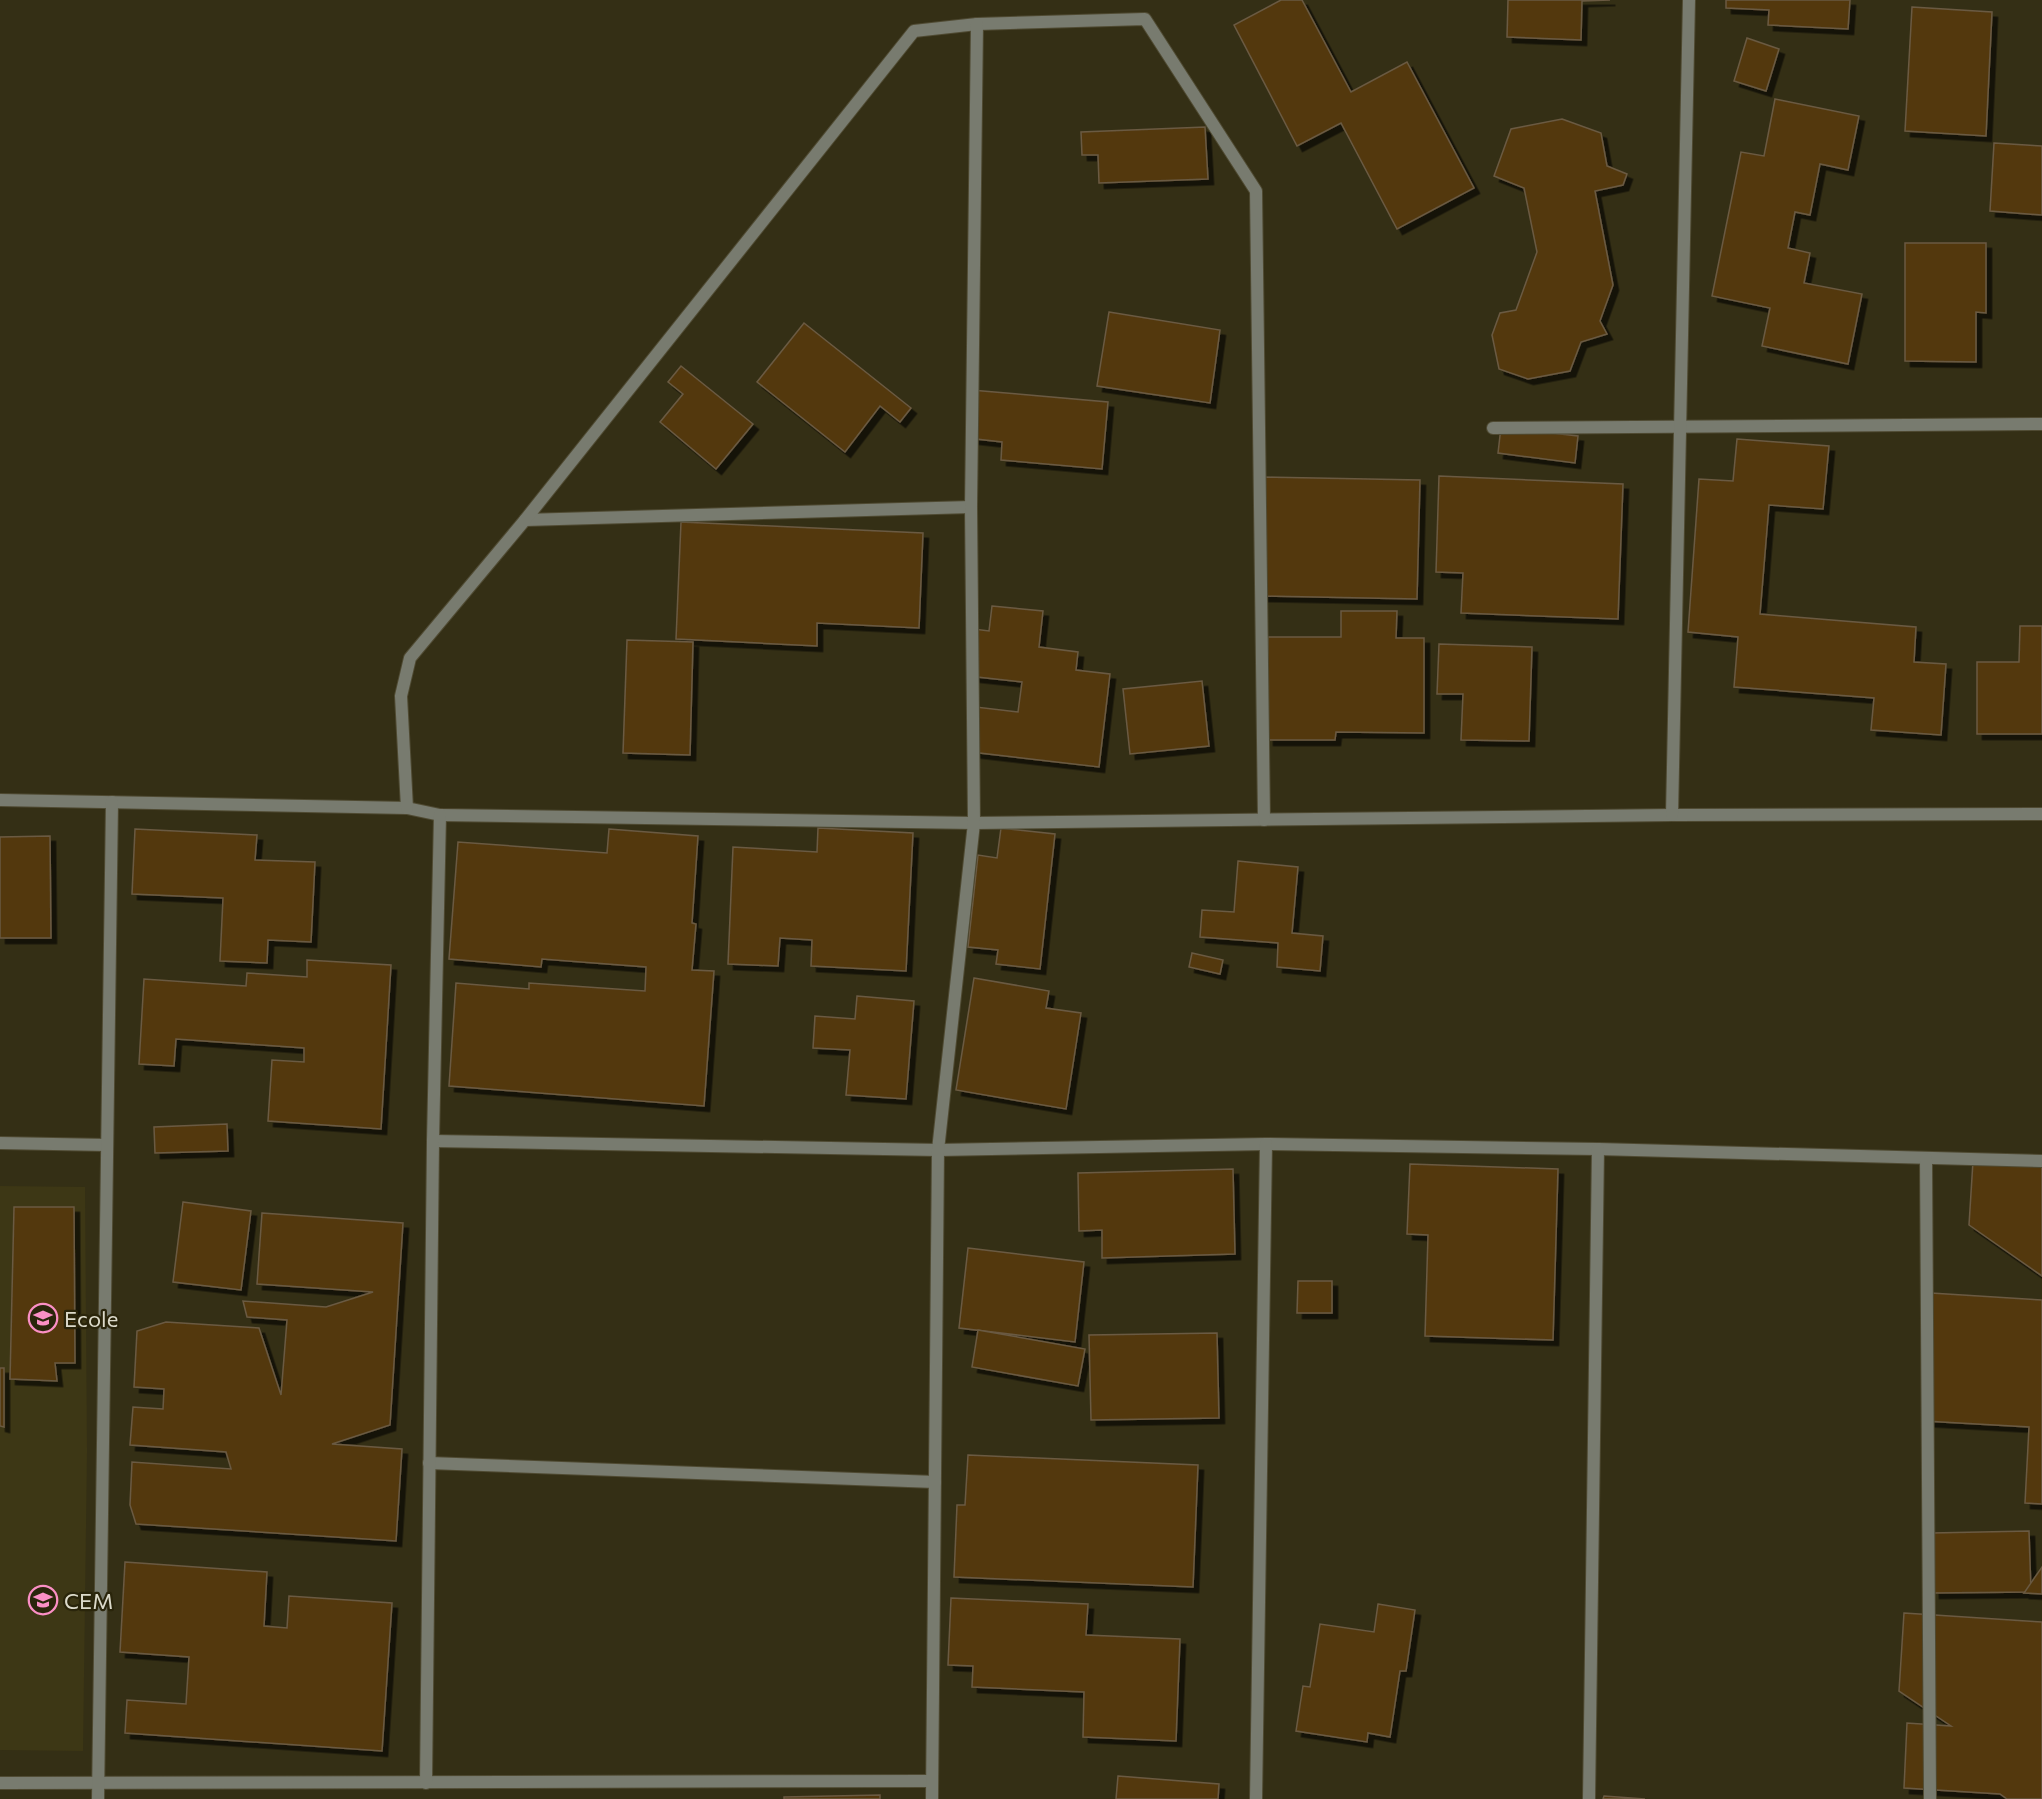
<svg xmlns="http://www.w3.org/2000/svg" width="2042" height="1799" viewBox="0 0 2042 1799" font-family="Commissioner,sans-serif">
<style>
.built{fill:#3d3715}
.building{fill:#523910;stroke:#6b5a42;stroke-width:1.5;filter:url(#shadow)}
.lines{fill:none;stroke-linecap:round;stroke-linejoin:round}
.minor-casing{stroke:#4f4a32;stroke-width:14}
.minor{stroke:#787b6f;stroke-width:12}
.labels{text-anchor:middle;dominant-baseline:central;stroke-width:4.5;stroke-linejoin:round;paint-order:stroke}
.poi-label{font-size:22px;fill:#dcdaca;stroke:#2a250b;text-anchor:start}
</style>
<defs>
<filter id="shadow"><feDropShadow dx="5.5" dy="5.5" stdDeviation="0" flood-color="#0009"/></filter>
</defs>
<rect width="100%" height="100%" fill="#342f15"/>
<path class="built" d="M0,1186L85,1187L87,1451L83,1751L0,1750Z"/>
<g class="building">
<path d="M1281,0H1302L1351,92L1407,62L1474,188L1397,229L1341,123L1297,146L1234,25Z"/>
<path d="M1508,0H1610L1582,1L1581,40L1507,37Z"/>
<path d="M1726,0H1850L1848,29L1768,25L1769,10L1726,8Z"/>
<path d="M1912,7L1992,12L1986,136L1905,131Z"/>
<path d="M1747,38L1779,49L1766,91L1734,81Z"/>
<path d="M1775,99L1859,116L1848,170L1820,164L1810,215L1795,212L1788,248L1810,253L1804,283L1862,294L1848,364L1762,346L1770,308L1712,296L1741,152L1764,156Z"/>
<path d="M1562,119L1601,133L1607,166L1627,174L1623,185L1595,191L1613,285L1600,321L1607,334L1581,342L1570,371L1528,379L1499,369L1492,335L1500,313L1516,310L1537,252L1524,188L1494,176L1511,129Z"/>
<path d="M1205,127L1208,179L1099,183L1098,155H1082L1081,132Z"/>
<path d="M1994,143L2042,146V215L1990,211Z"/>
<path d="M1905,243H1986V313L1976,312V362L1905,361Z"/>
<path d="M1109,312L1220,330L1210,403L1097,386Z"/>
<path d="M804,323L911,408L900,422L880,406L845,452L757,382Z"/>
<path d="M681,366L753,424L716,469L660,422L683,394L668,382Z"/>
<path d="M971,390L1108,402L1102,469L1001,460L1002,442L967,438Z"/>
<path d="M1501,427L1578,436L1575,463L1498,453Z"/>
<path d="M1737,439L1829,446L1823,509L1769,505L1760,614L1916,627L1914,662L1946,664L1941,735L1871,730L1874,698L1734,687L1738,637L1688,632L1699,479L1733,481Z"/>
<path d="M1439,476L1623,484L1618,619L1461,613L1463,573L1436,572Z"/>
<path d="M1263,477L1420,480L1417,599L1261,596Z"/>
<path d="M681,522L923,533L919,628L817,623V646L676,639Z"/>
<path d="M992,606L1043,611L1039,647L1078,652L1076,670L1110,674L1099,767L971,752L976,707L1018,712L1022,682L968,676L974,629L989,631Z"/>
<path d="M1341,611H1397L1396,638H1424V733L1336,732L1335,740H1268V637H1341Z"/>
<path d="M2020,626H2042V734H1977V662H2019Z"/>
<path d="M627,640L693,642L690,755L623,753Z"/>
<path d="M1439,644L1532,647L1529,741L1461,740L1463,694H1437Z"/>
<path d="M1202,681L1209,746L1130,754L1123,689Z"/>
<path d="M818,828L913,833L906,971L811,966L812,940L780,938L778,966L728,964L733,847L817,852Z"/>
<path d="M1001,828L1055,834L1040,969L996,964L998,950L968,947L978,855L997,858Z"/>
<path d="M135,829L257,835L255,860L315,862L311,942L268,940L267,963L220,961L223,898L132,894Z"/>
<path d="M609,829L698,836L692,923L696,924L692,970L714,971L704,1106L449,1086L456,983L529,989V983L645,991L646,967L542,959L541,967L449,959L458,842L607,853Z"/>
<path d="M50,836L51,938H0V837Z"/>
<path d="M1238,861L1298,867L1292,933L1323,936L1320,971L1277,967L1278,943L1200,937L1202,910L1234,912Z"/>
<path d="M1192,953L1223,960L1220,974L1189,967Z"/>
<path d="M307,960L391,965L381,1129L268,1121L272,1060L304,1062V1048L176,1039L174,1066L139,1064L144,979L246,986L247,973L307,977Z"/>
<path d="M974,978L1049,991L1046,1008L1081,1013L1066,1109L956,1090Z"/>
<path d="M857,996L914,1001L906,1099L846,1095L850,1050L813,1048L815,1016L855,1019Z"/>
<path d="M227,1124L228,1151L155,1153L154,1127Z"/>
<path d="M1973,1161L2042,1165V1276L1969,1225Z"/>
<path d="M1410,1164L1558,1169L1553,1340L1425,1336L1428,1235L1407,1234Z"/>
<path d="M1233,1169L1235,1254L1102,1258V1230L1079,1231L1078,1173Z"/>
<path d="M183,1202L251,1211L241,1290L173,1282Z"/>
<path d="M14,1207H74L75,1363H55L57,1381L10,1379Z"/>
<path d="M262,1213L403,1223L390,1425L332,1444L402,1449L396,1541L136,1524L130,1505L132,1462L231,1469L226,1452L130,1445L133,1407L163,1409L164,1389L134,1387L137,1331L166,1322L259,1328L281,1395L287,1320L247,1317L243,1301L326,1307L373,1292L257,1284Z"/>
<path d="M968,1248L1084,1262L1075,1342L959,1328Z"/>
<path d="M1298,1281H1332V1313H1297Z"/>
<path d="M1931,1293L2042,1300V1504L2025,1503L2029,1427L1924,1421Z"/>
<path d="M978,1330L1085,1349L1078,1386L972,1367Z"/>
<path d="M1217,1333L1219,1418L1091,1420L1089,1335Z"/>
<path d="M0,1368H4V1427L0,1426Z"/>
<path d="M968,1455L1198,1465L1193,1587L954,1577L957,1505H965Z"/>
<path d="M2029,1531L2031,1592L1934,1593L1932,1533Z"/>
<path d="M125,1562L267,1572L264,1626L287,1628L289,1596L392,1603L382,1751L125,1733L127,1700L186,1704L189,1657L120,1652Z"/>
<path d="M2042,1567V1594L2024,1593Z"/>
<path d="M951,1598L1088,1604L1086,1635L1180,1639L1176,1741L1083,1737L1084,1692L972,1687L973,1666L948,1665Z"/>
<path d="M1378,1604L1415,1610L1406,1671H1400L1390,1737L1368,1733L1367,1742L1296,1731L1303,1686L1310,1687L1320,1624L1374,1632Z"/>
<path d="M1904,1613L2042,1622V1799H2007L2000,1794L1904,1788L1907,1723L1951,1726L1899,1691Z"/>
<path d="M1118,1776L1219,1784L1218,1799H1116Z"/>
<path d="M880,1795V1799H784V1797Z"/>
<path d="M1604,1796L1645,1799H1603Z"/>
</g>
<g class="lines">
<g class="minor-casing">
<g id="minor">
<path d="M1493,428L2042,424"/>
<path d="M525,520L971,507"/>
<path d="M0,800L407,808L440,815L974,823L1672,815L2042,814"/>
<path d="M407,808L401,696L410,658L525,520L914,31L977,24L1145,19L1256,191L1264,820"/>
<path d="M1672,815L1689,0"/>
<path d="M433,1141L938,1150L1266,1144L1598,1149L2042,1161"/>
<path d="M0,1143L107,1145"/>
<path d="M1926,1159L1930,1799"/>
<path d="M429,1463L935,1482"/>
<path d="M0,1783L932,1781"/>
<path d="M426,1783L433,1141L440,815"/>
<path d="M98,1799L112,802"/>
<path d="M932,1799L938,1150L974,823L971,507L977,24"/>
<path d="M1256,1799L1266,1144"/>
<path d="M1589,1799L1598,1149"/>
</g>
</g>
<use href="#minor" class="minor"/>
</g>
<defs>
<g id="school-ring" transform="scale(1.5)"><circle r="9.5" fill="#2a250b" stroke="#fb8fc5" stroke-width="1.5"/><path d="M0-5L7-2L0 1L-7-2ZM-4 1L0 2.5L4 1V4Q0 6-4 4Z" fill="#fb8fc5"/></g>
</defs>
<g fill-rule="evenodd">
<use href="#school-ring" x="43" y="1318"/>
<use href="#school-ring" x="43" y="1600"/>
</g>
<g class="labels">
<g class="poi-label">
<text x="64" y="1318">Ecole</text>
<text x="64" y="1600">CEM</text>
</g>
</g>
</svg>
